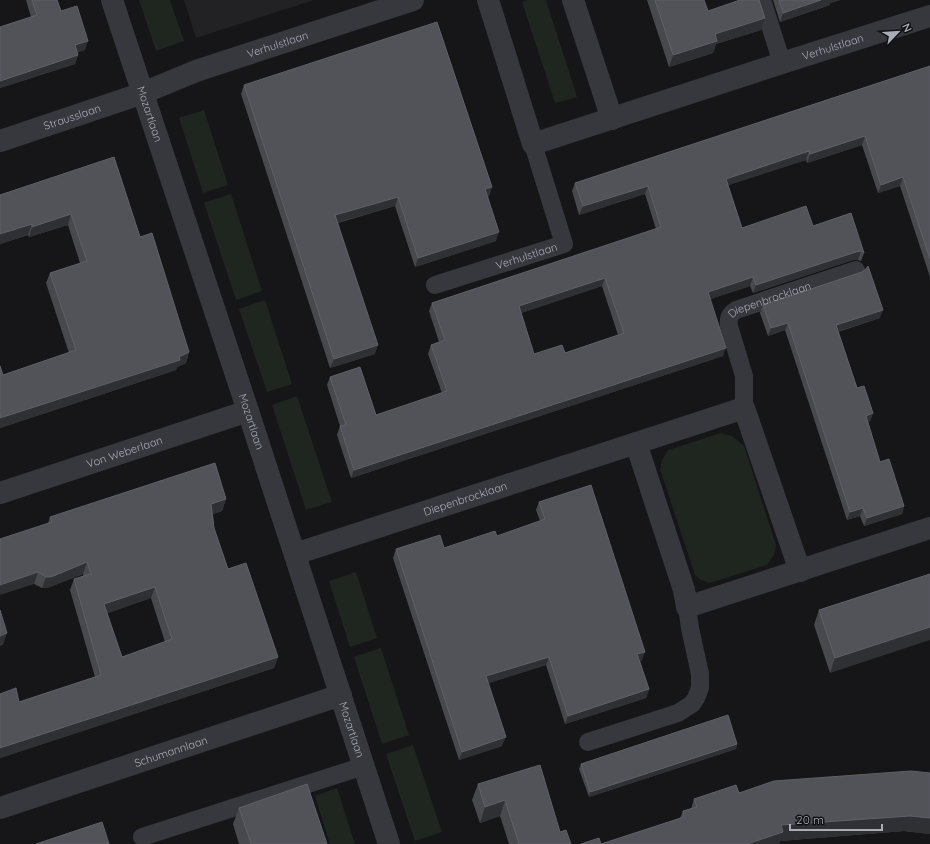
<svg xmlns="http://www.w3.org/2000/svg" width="930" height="844" viewBox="0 0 930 844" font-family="Quicksand,sans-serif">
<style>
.built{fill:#222225}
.green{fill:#1e261f}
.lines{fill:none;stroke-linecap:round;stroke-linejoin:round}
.service{stroke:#37383d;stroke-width:18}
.minor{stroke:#37383d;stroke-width:22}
.wall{fill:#47494d;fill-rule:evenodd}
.shaded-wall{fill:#2f3033}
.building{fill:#525359;stroke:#5f6168;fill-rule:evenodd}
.labels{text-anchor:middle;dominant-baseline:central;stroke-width:3;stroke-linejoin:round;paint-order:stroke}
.street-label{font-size:11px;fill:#a8adb8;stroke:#111113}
</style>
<rect width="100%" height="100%" fill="#161618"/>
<path class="built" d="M184,0H314L196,38Z"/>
<g class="green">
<path d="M139,0H170L184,41L156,51Z"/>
<path d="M528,0H546L577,97L555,103L522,2Z"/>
<path d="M204,110L228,185L203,193L179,118Z"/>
<path d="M231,194L262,291L236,300L204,203Z"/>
<path d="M265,300L292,384L267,392L239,309Z"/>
<path d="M297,396L332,502L306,510L272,405Z"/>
<path d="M721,433L732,436L744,446L776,545L774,555L767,565L709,583L701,580L695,575L660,469L662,460L668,450Z"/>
<path d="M356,572L377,638L350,647L329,581Z"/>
<path d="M381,648L409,735L382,744L354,657Z"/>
<path d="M413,745L442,832L415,841L386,754Z"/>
<path d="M337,788L355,844H330L315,796Z"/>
</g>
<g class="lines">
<g class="service">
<path d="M762,0L782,63"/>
<path id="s1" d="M435,285L564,244L533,144"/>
<path id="s2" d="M744,408V376L729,326C728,318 729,315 736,310L856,270"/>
<path d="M588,742L678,713L692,704L696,698L700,688V674L690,628L687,607"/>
<path d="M142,837L364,766"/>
</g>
<g class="minor">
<path id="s3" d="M112,0L248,411L389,844"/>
<path id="s4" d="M488,0L533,144L782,63L930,16"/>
<path d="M573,0L612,119"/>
<path id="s5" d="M0,141L143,93L196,71L413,0"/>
<path d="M636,443L684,590L687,607L930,528"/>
<path id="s6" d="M0,493L248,411"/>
<path id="s7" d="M295,554L744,408L800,571"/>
<path id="s8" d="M0,808L341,695"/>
</g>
</g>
<g class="wall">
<path d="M26,0H57L61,11L85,50L78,52V55L75,64L0,88V27L31,17Z"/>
<path d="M647,0H704L708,11L765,18L761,30L716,44L713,53L669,67Z"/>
<path d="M773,0H840L830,3V5L780,22Z"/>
<path d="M930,66V277L900,186L878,193L862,145L807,163L806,160L728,185L742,228L813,226L864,253L861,261L858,260H853L753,293L750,286L710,299L723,356L351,478L337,435L340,426L327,385L330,377L376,415L442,393L428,354L431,345L439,342L429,311L432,303L656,229L645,194L579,215L572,191L575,183ZM602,286L618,335L565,353L534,354L521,313Z"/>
<path d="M244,85L492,187L489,196L488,197L496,241L415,267L395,206L338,223L375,354L330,368L241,94Z"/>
<path d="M114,157L140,237L189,352L186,363L177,367L176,370L0,428V366L3,375L69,353L46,283L50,273L80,263L68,225L29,237L28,235L0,244Z"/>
<path d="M763,305L880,318L838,332L857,388L873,413L870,421L868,422L880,462L904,506L902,514L864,526L860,516L847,520L785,330L768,336L760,313Z"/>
<path d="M226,499L222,511L213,514L214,528L228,569L278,657L274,668L0,758V694L19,702L95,677L70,590L74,579L83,576V574L47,588H42L34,584L48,523L50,517ZM151,598L165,642L122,657L107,613Z"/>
<path d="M539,502L642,660L640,661L649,689L646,698L565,724L546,665L488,683L502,746L459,760L393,558L396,549L444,548L497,536L540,521L536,510Z"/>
<path d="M930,574L830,673L814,625L819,610Z"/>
<path d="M737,744L736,749L589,797L579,769L581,764Z"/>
<path d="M930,773V834L904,831L780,841L779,844H581H601L680,818L683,811L691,809L694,799Z"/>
<path d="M478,784L560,832L571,844H509L500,816L480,823L472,800Z"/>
<path d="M239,808L327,844H239L233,824Z"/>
</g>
<g class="shaded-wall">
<path d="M821,0H840L830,3V5L780,22L783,13Z"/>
<path d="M765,18L761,30L716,44L713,53L669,67L673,55L715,34Z"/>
<path d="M88,41L85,50L72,53L75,45Z"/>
<path d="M78,55L75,64L0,88V81Z"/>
<path d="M865,136L862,145L807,163L810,154Z"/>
<path d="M809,151L806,160L723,187L726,179Z"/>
<path d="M903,177L900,186L878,193L881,185Z"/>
<path d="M648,186L645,194L579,215L583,206Z"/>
<path d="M492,187L489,196L482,198L485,189Z"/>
<path d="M398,197L395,206L332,224L335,215Z"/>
<path d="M71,214L68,225L29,237L32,227Z"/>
<path d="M32,224L28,235L0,244V234Z"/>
<path d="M499,232L496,241L415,267L418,258Z"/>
<path d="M861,251L858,260H853L753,293L756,285L856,252Z"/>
<path d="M753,277L750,286L705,301L708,292Z"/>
<path d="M605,278L602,286L515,315L519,306Z"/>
<path d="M883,310L880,318L833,333L836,325Z"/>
<path d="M788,323L785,330L768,336L771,328Z"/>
<path d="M378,345L375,354L330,368L334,359Z"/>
<path d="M726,348L723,356L351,478L354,470Z"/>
<path d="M189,352L186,363L177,367L176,370L0,428V418L179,357Z"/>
<path d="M873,413L870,421L863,424L866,416Z"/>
<path d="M226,499L222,511L207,516L211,504Z"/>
<path d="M904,506L902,514L864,526L867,518Z"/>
<path d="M863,508L860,516L847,520L850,512Z"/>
<path d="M87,562L83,574L47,588H42L46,577Z"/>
<path d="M38,572L34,584L0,595V585Z"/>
<path d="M155,587L151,598L100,616L104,604Z"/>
<path d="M930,627V640L830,673L835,658Z"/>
<path d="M7,633L3,645L0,646V636Z"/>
<path d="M645,652L642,660L634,663L637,654Z"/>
<path d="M278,657L274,668L0,758V748Z"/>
<path d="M549,657L546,665L483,685L486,676Z"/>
<path d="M649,689L646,698L565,724L568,716Z"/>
<path d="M506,737L502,746L459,760L462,752Z"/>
<path d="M737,744L736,749L589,797L590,792Z"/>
<path d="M505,800L500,816L480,823L485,807Z"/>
<path d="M910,816L930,818V834L904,831L780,841L779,844H747L781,825Z"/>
</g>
<g class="building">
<path d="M32,0H57L61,11L77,6L88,41L75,45L78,55L0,81V27L37,15Z"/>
<path d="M655,0H704L708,11L740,0H759L765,18L715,34L717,41L673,55Z"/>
<path d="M779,0H821L783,13Z"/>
<path d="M437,22L492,187L485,189L499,232L418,258L398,197L335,215L378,345L334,359L244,85Z"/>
<path d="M930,66V259L903,177L881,185L865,136L810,154L809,151L726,179L742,228L806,206L813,226L851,213L864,253L861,251L856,252L756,285L753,277L708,292L726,348L354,470L340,426L346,425L330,377L360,367L376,415L447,391L431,345L445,340L432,303L661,227L648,186L583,206L575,183ZM605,278L624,333L565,353L562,345L534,354L519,306Z"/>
<path d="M114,157L140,237L152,233L189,352L179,357L180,360L0,418V366L3,375L76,350L50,273L87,261L71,214L32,227V224L0,234V195Z"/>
<path d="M868,266L883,310L836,325L857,388L864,386L873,413L866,416L880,462L889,459L904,506L867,518L863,508L850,512L788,323L771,328L763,305L862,272L866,269Z"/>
<path d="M215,463L226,499L211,504L214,528L228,569L246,563L278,657L0,748V694L16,688L19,702L101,675L74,579L91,574L87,562L51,577H46L38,572L0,585V539L52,522L50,517ZM155,587L172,639L122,657L104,604Z"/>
<path d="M591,485L645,652L637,654L649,689L568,716L549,657L486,676L506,737L462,752L396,549L440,535L444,548L495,531L497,536L545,519L539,502Z"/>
<path d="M930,574V627L835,658L819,610Z"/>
<path d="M0,610L7,633L0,636Z"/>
<path d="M728,715L737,744L590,792L581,764Z"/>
<path d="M540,765L560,832L566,830L571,844H519L505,800L485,807L478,784Z"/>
<path d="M911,771L930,773V818L910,816L781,825L783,832L747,844H581L599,838L601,844L684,817L683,811L697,807L694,799L736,785L739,793L774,781Z"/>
<path d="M307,784L327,844H251L239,808Z"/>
<path d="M102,822L109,844H36Z"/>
</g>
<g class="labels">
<g class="street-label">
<text stroke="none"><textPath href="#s5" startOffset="294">Verhulstlaan</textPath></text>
<text stroke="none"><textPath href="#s4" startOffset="466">Verhulstlaan</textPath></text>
<text stroke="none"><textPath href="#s3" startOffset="120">Mozartlaan</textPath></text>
<text stroke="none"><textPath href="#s5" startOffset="76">Strausslaan</textPath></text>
<text stroke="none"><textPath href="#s1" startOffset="96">Verhulstlaan</textPath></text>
<text stroke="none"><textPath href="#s2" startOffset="138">Diepenbrocklaan</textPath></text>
<text stroke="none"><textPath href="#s3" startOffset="444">Mozartlaan</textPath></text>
<text stroke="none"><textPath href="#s6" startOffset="131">Von Weberlaan</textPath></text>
<text stroke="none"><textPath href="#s7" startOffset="179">Diepenbrocklaan</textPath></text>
<text stroke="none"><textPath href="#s3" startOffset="768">Mozartlaan</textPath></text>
<text stroke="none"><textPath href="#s8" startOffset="180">Schumannlaan</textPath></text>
</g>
</g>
<g transform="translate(898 32) rotate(65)" stroke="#111113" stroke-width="3" paint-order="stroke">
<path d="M0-3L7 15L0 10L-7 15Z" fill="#a8adb8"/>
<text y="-6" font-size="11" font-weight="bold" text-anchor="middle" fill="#a8adb8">N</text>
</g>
<path d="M790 824v6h92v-6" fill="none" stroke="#a8adb8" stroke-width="2"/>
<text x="796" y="824" font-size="12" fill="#a8adb8" stroke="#111113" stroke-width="3" paint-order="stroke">20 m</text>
</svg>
